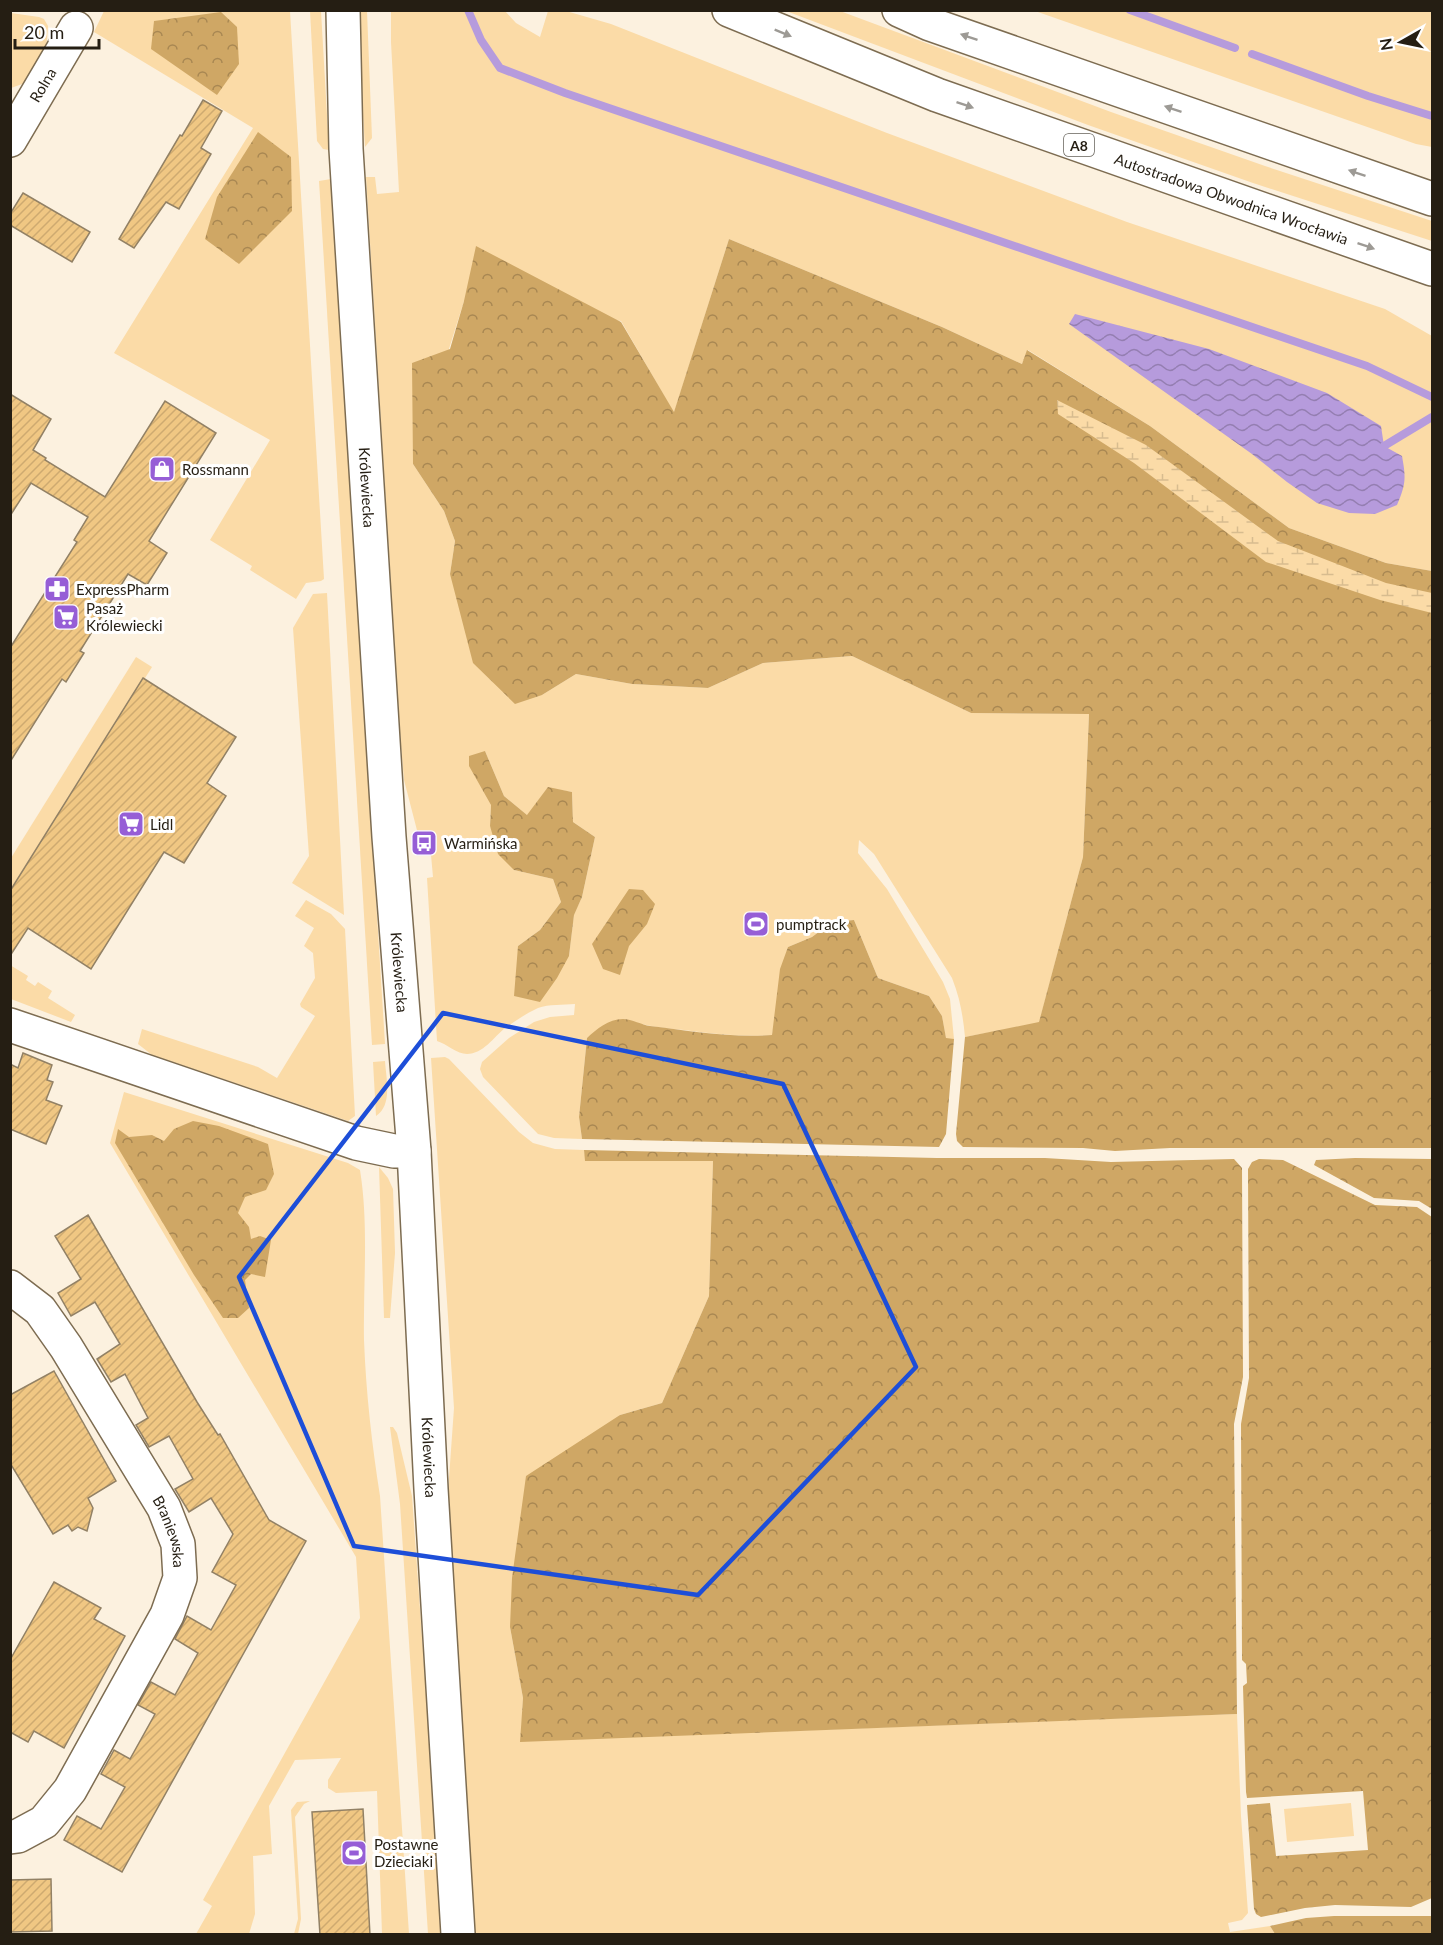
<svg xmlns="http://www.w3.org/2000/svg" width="1443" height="1945" viewBox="0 0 1443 1945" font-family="Lato,sans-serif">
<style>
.green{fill:#fbdba7;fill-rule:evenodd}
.forest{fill:url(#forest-crowns)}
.wetland{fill:url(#wetland-marsh)}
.water{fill:url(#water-waves)}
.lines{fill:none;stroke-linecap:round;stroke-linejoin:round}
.stream{stroke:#b69bdc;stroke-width:8}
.building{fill:url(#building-hatch);stroke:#928165;stroke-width:1.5}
.minor-casing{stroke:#7d6c51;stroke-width:36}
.highway-casing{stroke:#7d6c51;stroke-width:36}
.minor{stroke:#fff;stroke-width:33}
.highway{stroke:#fff;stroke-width:33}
.oneway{fill:#9d9a95}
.marked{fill:none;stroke:#1d4ed8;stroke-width:4.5;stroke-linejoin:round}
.labels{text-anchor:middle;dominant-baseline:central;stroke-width:6;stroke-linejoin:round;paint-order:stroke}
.shield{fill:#fff;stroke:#66625a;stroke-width:1.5}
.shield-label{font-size:14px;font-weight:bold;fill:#251e13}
.street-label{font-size:15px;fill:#251e13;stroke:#fff}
.poi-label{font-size:15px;fill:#251e13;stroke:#fff;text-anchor:start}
</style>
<defs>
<pattern id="forest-crowns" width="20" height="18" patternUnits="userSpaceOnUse" patternTransform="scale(1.5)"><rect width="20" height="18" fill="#cfa765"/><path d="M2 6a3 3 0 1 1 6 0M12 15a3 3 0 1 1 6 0" fill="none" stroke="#a88752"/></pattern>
<pattern id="wetland-marsh" width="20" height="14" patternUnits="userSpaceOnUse" patternTransform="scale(1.5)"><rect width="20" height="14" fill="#fbdba7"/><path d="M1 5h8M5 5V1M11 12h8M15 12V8" fill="none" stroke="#d7bc8f"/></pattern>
<pattern id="water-waves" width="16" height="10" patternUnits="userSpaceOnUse" patternTransform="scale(1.5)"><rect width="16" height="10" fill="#b69bdc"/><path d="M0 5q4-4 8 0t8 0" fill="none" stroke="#947eb1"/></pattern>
<pattern id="building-hatch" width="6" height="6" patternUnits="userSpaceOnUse" patternTransform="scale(1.5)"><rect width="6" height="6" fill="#f0c783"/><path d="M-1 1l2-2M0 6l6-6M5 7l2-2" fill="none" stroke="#ceaa70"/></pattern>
</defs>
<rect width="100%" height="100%" fill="#fcf1df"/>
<g class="green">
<path d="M104,11H290L324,579L321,581L306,583L296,599L250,570L252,566L210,540L270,440L114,353L253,128L94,32Z"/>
<path d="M310,11H321L329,150L323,149L317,141Z"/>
<path d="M361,11H367L372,138L365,147L360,69Z"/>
<path d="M391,11H505L516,23L540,37L548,11H566L611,24L887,133L1127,222L1385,309L1432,336V571L1386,563L1289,528L1150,426L1028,350L1022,364L942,327L729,239L674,413L621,321L464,301L413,464L444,511L455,541L450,574L542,695L576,674L632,684L708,688L763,663L852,656L971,713L1089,714L1083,857L1039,1023L965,1037C963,1016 960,998 952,978L874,854L859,840L858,853L887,889L943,982L950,999L954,1039H946L942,1016L929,996L878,978L854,920L832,922L812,937L788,947L772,1035C743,1037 713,1034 684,1030C663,1028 644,1026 624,1019L587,1038L579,1117L582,1139L554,1138L538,1134L483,1077L480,1069L482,1062L509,1038L534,1022L550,1017L574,1015L575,1004C563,1005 549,1004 538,1008C527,1013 515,1021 505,1028C494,1037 483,1054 467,1054C457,1054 447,1044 437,1041L427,878L433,877L431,855H426L424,838H419L404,780L400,734L366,177H375L377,194L399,192L391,42ZM485,751L504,796L528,816L548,788L572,792L573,822L595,837L582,897L574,914L569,956L518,946L540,930L561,902L553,879L514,870L490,826L491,805Z"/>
<path d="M786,11H840L1111,112L1265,166L1432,221V241L1253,183L1088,125Z"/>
<path d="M1035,11H1432V147L1416,144Z"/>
<path d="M11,13L39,17L44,19L48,26L46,52L25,83L11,88Z"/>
<path d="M331,179L385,1044L372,1045L319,181Z"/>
<path d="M327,593L344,915L292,883L309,856L293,628L313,594Z"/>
<path d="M136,657L152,667L11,891V858Z"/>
<path d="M306,900L331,914L345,929L355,1116L348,1121L152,1055L138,1044L142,1029L258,1067L277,1078L315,1016L301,1007L300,1004L315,978L313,953L304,946L314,928L295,916Z"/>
<path d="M10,965L28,976L26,980L35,986L38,982L52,991L48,998L75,1015L71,1022L11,999Z"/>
<path d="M445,1057L449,1059L519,1132L533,1143L555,1149L584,1150L586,1161H713L709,1296L662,1403L620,1415L510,1627L523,1698L521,1741L1237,1714L1241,1816L1248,1913L1242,1920L1228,1923L1230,1932L1270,1926L1275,1934H473L446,1520L454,1408L431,1058Z"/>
<path d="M385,1061C386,1078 393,1105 376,1116L373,1062Z"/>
<path d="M124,1092L348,1163L360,1170C369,1226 363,1284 364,1340C366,1393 372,1445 380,1496L409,1934H382L377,1791L336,1793L328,1788V1780L341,1758L295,1760L269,1806L272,1854L253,1856L255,1914L249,1934H196L212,1906L203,1900L360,1618L356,1557L110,1143Z"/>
<path d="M379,1167L388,1178L393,1189L395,1253L390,1318H384Z"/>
<path d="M390,1427H393L397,1433L412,1496L443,1934H428L400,1504Z"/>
<path d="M310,1801L304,1804L295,1817L301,1919L298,1934H294L298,1919L291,1810L297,1802Z"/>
<path d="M1351,1803L1354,1836L1287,1842L1284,1809Z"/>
</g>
<g class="forest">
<path d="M221,12L237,27L239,64L217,95L151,49L154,21Z"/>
<path d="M258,132L291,157L292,211L239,264L205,239L217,197Z"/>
<path d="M729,239L942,327L1022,364L1027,350L1150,426L1289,528L1386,563L1432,571V1148H1170L1115,1151L1083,1148L963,1147L957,1141L956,1134L965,1037L1039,1022L1083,857L1089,714L971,713L852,656L763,663L708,688L632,684L576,674L542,695L515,704L473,663L450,574L455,541L444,511L413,464L412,363L450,349L464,301L476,246L621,322L674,412Z"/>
<path d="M485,751L504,796L527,815L548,787L572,792L573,822L595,837L582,897L574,915L569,956L557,978L540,1002L514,996L518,946L540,930L561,902L553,879L514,870L498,854L490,826L491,805L469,766V756Z"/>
<path d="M629,889L643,890L655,904L647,924L629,946L620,975L603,969L592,944Z"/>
<path d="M854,920L878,978L929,996L942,1016L946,1038L954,1039L946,1134L939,1147L582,1139L579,1117L587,1038C597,1029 608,1019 623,1019C632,1019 642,1025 650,1026C691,1031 731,1038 772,1035L780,969L788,947L812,937L832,922Z"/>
<path d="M193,1121L219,1126L268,1144L274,1174L266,1190L245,1197L238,1213L249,1227L251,1239L260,1236L271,1240L265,1277L251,1274L245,1280L249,1308L238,1318H223L194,1275L115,1143L118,1129L129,1137L152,1135L164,1141L174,1129Z"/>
<path d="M584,1150L937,1158H1045L1111,1162L1234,1159L1242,1168L1243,1377L1234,1424L1237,1714L520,1742L523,1698L510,1627L512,1578L526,1476L620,1415L662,1403L709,1296L713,1161H585Z"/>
<path d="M1355,1158L1432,1159V1209L1419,1201L1374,1198L1314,1165L1316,1160Z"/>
<path d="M1259,1159L1283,1160L1375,1205L1417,1207L1432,1217V1898L1411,1907L1335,1905L1305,1908L1261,1917L1256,1914L1254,1909L1247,1805L1270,1803L1276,1856L1368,1850L1363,1791L1247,1798L1246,1792L1243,1686L1247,1683L1246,1664L1242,1660L1241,1424L1249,1378L1248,1169L1252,1162Z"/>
<path d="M1334,1916H1432V1934H1275L1270,1926L1306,1918Z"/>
</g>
<path class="wetland" d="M1057,400L1146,445L1278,541L1386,583L1432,593V613L1380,600L1266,562L1134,463L1058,414Z"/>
<path class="water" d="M1075,314L1209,349L1327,393L1381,426L1384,446L1402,456C1406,478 1406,484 1397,505L1375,514L1349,513L1317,503L1287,482L1252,454L1069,324Z"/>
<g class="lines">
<g class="stream">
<path d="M468,10L481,40L500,68L565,93L1367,366L1432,397"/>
<path d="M1130,10L1235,48"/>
<path d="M1252,54L1368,96L1432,116"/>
<path d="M1384,446L1432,417"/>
</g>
</g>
<g class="building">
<path d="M203,100L222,111L201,148L211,154L179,209L166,202L134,248L119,239L180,135L182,136Z"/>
<path d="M23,193L90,232L72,262L10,225V214Z"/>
<path d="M10,394L51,419L33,450L46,458L45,460L105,497L165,401L216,433L149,541L167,553L147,585L128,574L80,651L84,653L66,682L62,679L10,762V648L77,542L74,540L88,517L31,483L10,516Z"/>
<path d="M143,678L236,737L207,783L226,796L184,863L164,852L91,969L28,928L10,956V891Z"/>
<path d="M23,1053L52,1065L47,1080L53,1082L46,1100L62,1106L46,1144L10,1129V1064L18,1068Z"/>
<path d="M88,1215L197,1402L218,1435L220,1434L269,1520L306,1541L122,1872L64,1840L77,1816L101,1829L125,1787L101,1774L114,1750L130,1759L155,1714L138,1705L151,1682L175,1695L198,1653L175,1639L187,1616L211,1630L236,1585L212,1572L233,1534L211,1498L189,1512L175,1489L193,1479L169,1436L149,1447L136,1425L148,1418L125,1374L111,1382L97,1359L120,1344L95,1302L71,1316L58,1293L81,1279L55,1236Z"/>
<path d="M54,1371L116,1481L88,1498L93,1508L87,1531L78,1527L72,1531L68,1525L53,1534L10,1463V1395Z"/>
<path d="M54,1582L101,1608L94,1619L125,1636L64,1748L34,1731L28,1742L10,1732V1660Z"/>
<path d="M363,1809L370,1935H320L312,1812Z"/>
<path d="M51,1879L52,1931L10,1932V1880Z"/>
</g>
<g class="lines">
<g class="minor-casing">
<g id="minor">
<path id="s1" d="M343,10L346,149L389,837L414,1151L431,1489L458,1934"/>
<path id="s2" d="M10,140L76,28"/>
<path d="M10,1025L356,1143L394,1151H414"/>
<path id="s3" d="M10,1287L40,1310L66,1347L164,1508L178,1544L180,1578L167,1615L70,1790L44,1822L18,1836L10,1837"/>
</g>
</g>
<g class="highway-casing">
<g id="highway">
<path id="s4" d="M729,10L937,95L1432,269"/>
<path d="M899,10L930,24L1432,199"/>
</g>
</g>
<use href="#minor" class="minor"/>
<use href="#highway" class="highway"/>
</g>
<defs><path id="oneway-solid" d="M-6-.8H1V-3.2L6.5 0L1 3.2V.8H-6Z" transform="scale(1.5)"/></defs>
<g class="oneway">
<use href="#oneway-solid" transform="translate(783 33) rotate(22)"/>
<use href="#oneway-solid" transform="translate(969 37) rotate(-161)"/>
<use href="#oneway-solid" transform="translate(965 105) rotate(19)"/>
<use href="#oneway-solid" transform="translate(1173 109) rotate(-161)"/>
<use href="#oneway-solid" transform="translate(1357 173) rotate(-161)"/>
<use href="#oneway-solid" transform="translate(1366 246) rotate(19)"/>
</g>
<path class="marked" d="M443,1013L783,1084L916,1367L698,1595L354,1546L239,1277Z"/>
<defs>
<g id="shop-square" transform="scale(1.35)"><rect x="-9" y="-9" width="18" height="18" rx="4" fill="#965ed6" stroke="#fff"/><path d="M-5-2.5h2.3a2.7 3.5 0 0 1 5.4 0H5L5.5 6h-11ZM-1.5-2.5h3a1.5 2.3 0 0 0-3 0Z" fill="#fff"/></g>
<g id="pharmacy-square" transform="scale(1.35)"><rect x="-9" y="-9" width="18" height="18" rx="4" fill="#965ed6" stroke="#fff"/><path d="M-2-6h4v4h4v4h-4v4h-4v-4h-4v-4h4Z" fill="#fff"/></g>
<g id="supermarket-square" transform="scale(1.35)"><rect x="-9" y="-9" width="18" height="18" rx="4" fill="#965ed6" stroke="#fff"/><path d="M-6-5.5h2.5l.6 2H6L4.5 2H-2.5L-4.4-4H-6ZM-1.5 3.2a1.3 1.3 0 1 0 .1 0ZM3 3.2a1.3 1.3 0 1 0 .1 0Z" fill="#fff"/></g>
<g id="bus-square" transform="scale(1.35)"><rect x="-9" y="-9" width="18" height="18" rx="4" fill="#965ed6" stroke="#fff"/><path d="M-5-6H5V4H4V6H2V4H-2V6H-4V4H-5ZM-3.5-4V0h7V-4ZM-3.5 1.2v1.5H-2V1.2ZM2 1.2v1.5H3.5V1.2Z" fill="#fff"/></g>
<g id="stadium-square" transform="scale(1.35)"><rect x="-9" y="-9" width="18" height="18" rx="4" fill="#965ed6" stroke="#fff"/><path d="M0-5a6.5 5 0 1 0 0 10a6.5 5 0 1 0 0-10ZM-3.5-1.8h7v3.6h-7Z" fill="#fff"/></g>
</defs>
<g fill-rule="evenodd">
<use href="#shop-square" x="162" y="469"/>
<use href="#pharmacy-square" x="57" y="589"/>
<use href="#supermarket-square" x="66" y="617"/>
<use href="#supermarket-square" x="131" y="824"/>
<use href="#bus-square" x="424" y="843"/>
<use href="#stadium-square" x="756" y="924"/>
<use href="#stadium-square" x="354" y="1853"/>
</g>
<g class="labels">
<rect class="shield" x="1064" y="134" width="30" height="22" rx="4.5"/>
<g class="shield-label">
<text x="1079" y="145">A8</text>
</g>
<g class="street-label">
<text stroke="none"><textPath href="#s2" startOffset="64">Rolna</textPath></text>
<text stroke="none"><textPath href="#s4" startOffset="537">Autostradowa Obwodnica Wrocławia</textPath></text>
<text stroke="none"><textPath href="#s1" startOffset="478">Królewiecka</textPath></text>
<text stroke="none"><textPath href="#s1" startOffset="964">Królewiecka</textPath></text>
<text stroke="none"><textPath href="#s1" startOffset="1450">Królewiecka</textPath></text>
<text stroke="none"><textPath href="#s3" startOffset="296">Braniewska</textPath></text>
</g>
<g class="poi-label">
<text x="182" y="469">Rossmann</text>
<text x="76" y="589">ExpressPharm</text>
<text x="86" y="608">Pasaż<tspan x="86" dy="17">Królewiecki</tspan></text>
<text x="150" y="824">Lidl</text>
<text x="444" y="843">Warmińska</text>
<text x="776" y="924">pumptrack</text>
<text x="374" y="1844">Postawne<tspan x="374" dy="17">Dzieciaki</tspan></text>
</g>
</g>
<rect width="1443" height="1945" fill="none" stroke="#251e13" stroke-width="24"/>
<g transform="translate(1401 42) rotate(261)" stroke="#ffffff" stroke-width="4.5" paint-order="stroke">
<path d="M0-4.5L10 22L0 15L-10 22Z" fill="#251e13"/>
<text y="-9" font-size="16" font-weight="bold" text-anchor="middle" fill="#251e13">N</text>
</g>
<path d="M15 39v9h84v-9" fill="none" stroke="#251e13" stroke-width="3"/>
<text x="24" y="39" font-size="18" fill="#251e13" stroke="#ffffff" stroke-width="4.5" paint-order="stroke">20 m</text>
</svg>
